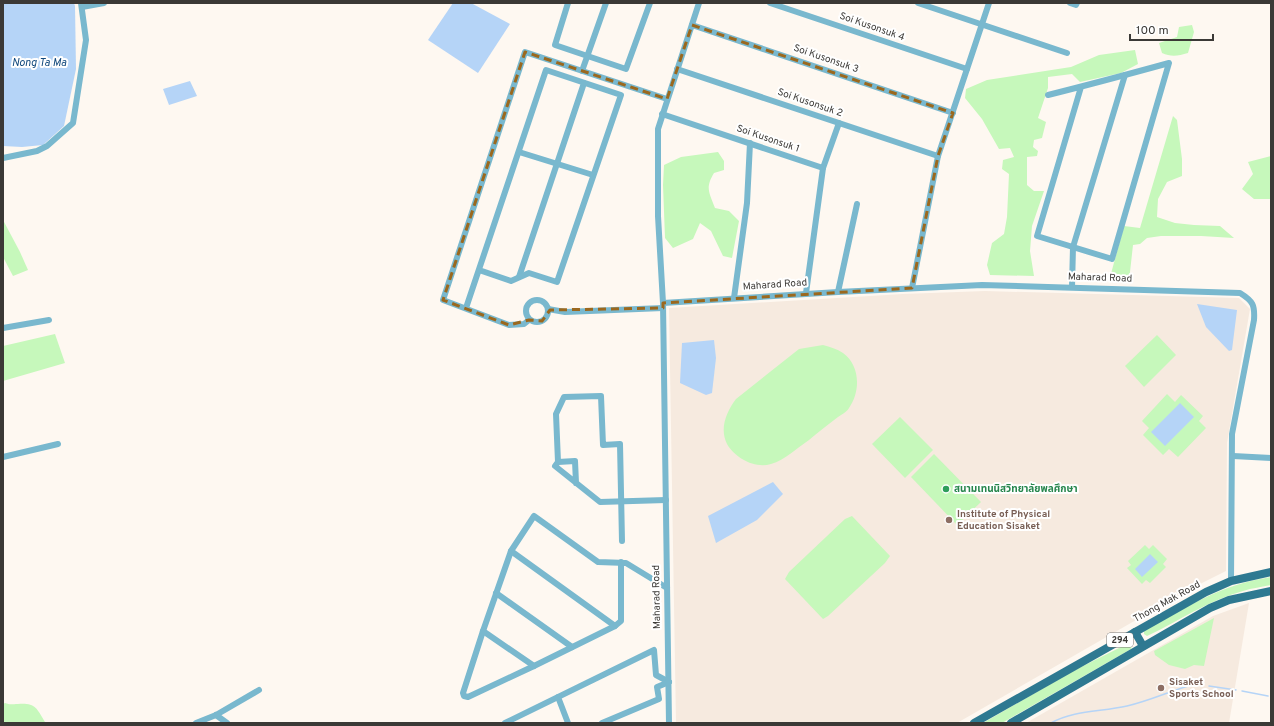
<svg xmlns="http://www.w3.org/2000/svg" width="1274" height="726" viewBox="0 0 1274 726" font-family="Overpass,'Noto Sans Thai',sans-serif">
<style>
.built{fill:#f6eadf}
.green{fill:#c6f8bb}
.water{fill:#b5d4f7}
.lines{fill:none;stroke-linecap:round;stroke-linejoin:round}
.stream{stroke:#b5d4f7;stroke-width:1.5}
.minor{stroke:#79b8ce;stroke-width:6}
.major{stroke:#2e7991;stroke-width:8}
.marked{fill:none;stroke:#9b681e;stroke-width:3;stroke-dasharray:8 5;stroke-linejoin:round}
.leisure-dot{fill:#2e9e5b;stroke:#fff;stroke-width:1.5}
.education-dot{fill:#8d6e63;stroke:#fff;stroke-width:1.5}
.labels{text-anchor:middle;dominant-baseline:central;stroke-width:4;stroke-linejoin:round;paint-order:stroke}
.shield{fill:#fff;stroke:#767472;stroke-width:1}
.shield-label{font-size:9px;font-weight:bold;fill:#3b3936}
.street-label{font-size:10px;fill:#3b3936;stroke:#fff}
.leisure-label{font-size:10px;font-weight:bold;fill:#27864d;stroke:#fff;text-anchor:start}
.education-label{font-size:10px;font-weight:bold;fill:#785e54;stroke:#fff;text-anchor:start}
.water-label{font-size:11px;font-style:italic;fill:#10487c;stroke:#fff}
</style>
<rect width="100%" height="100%" fill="#fef8f1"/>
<g class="built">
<path d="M985,291L1239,298L1250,309L1227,443L1226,571L1190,589L957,723H676L669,308L903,294Z"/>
<path d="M1249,603L1229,723H1026L1213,616Z"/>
</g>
<g class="green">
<path d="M1192,25L1194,32L1188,53C1178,56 1171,57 1162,53L1159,43L1177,37L1179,27Z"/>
<path d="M1135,50L1138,64L1121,73L1080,82L1072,74L1048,77V88L1038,118L1046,122L1042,138L1034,140L1033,147L1038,151L1037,156L1027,157V185L1034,191H1044L1032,226L1030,251L1034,276L990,275L987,265L992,243L1004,234L1007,217L1009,174L1002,169L1003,160L1014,157L1010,148L999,149L982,119L965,98L966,89L987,80L1071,67L1099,55Z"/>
<path d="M1173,116L1177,120L1182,159V176L1167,182L1158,199L1157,217L1175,223L1194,225L1220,226L1234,238L1201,236H1161L1147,238L1140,244L1133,245L1129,281H1109L1124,226L1140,228Z"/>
<path d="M718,152L724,161V170L714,173C705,188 709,192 715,208L729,211L739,221L732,258L723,256L711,231L700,223L693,239L673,248L665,238L663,185L664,165L681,157Z"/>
<path d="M1271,156V199H1254L1242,189L1253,174L1248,162Z"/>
<path d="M3,220L20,252L28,270L13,276L3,257Z"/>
<path d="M55,334L65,363L3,381V346Z"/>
<path d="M1157,335L1176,355L1144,387L1125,366Z"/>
<path d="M823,345C830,347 837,349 843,353C860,365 861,391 849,408C847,412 841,415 838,417C828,425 818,432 809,440C797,448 785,460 771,464C755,469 735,458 727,444C719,428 727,411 736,399L799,349Z"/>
<path d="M1167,394L1175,402L1181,395L1203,416L1199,421L1206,428L1178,457L1169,449L1163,455L1143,435L1149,428L1142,421Z"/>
<path d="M900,417L933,450L905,478L872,444Z"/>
<path d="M934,454L981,502L957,525L911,477Z"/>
<path d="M852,516L890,556L885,563L828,616L823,619L785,579L789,572L845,519Z"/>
<path d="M1145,545L1149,549L1153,545L1167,559L1163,564L1166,567L1150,583L1146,580L1142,584L1127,568L1131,565L1128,561Z"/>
<path d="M1271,577V585C1262,587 1252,588 1243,591C1209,600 1179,621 1147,636L1144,634V631C1188,606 1220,585 1271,577Z"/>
<path d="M1214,618L1204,666L1194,665L1185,669L1169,665L1155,655L1154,651Z"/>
<path d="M1131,642L1133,644L1131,649L1002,723H983L1071,672Z"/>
<path d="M5,703C10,705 12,704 18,704C35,703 36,707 45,722L44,723H3V704Z"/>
</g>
<g class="water">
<path d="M3,3H74L75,6L76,69L64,126L43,145L22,147L3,146Z"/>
<path d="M453,3H471L510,24L478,73L428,40Z"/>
<path d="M190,81L197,96L169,105L163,89Z"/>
<path d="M1197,304L1237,310L1232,350L1229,351L1206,327Z"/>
<path d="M714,340L716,358L712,393L706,395L680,383L682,343Z"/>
<path d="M1180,403L1194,417L1165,446L1151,432Z"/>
<path d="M773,482L783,494L757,520L716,543L708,516Z"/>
<path d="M1150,554L1158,562L1142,577L1135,569Z"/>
</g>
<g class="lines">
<g class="stream">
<path d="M1209,686L1236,690"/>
<path d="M1242,691L1268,696"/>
<path d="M1051,723C1074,710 1101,712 1127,706C1150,701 1172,690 1195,684"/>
</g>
<g class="minor">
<path d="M568,3L555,45L626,69L650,3"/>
<path d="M770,3L967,69"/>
<path d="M918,3L1067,53"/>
<path d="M1070,3L1076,5L1077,3"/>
<path d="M82,7L104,3"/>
<path d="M692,25L953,113"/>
<path d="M677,69L938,156"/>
<path d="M582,71L606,3"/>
<path d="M1048,95C1088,85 1129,74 1169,63L1112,259L1037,236L1081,87"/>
<path d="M662,114L823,168L839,123"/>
<path d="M519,152L593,175"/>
<path d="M3,158L37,151L47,146L73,123L86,40L81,3"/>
<path d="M519,277L584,83"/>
<path d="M1072,287L1073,247L1125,75"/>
<path d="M912,288L938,156L989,3"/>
<path d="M838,292L857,204"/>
<path d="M806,293L823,168"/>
<path d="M734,298L747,203L750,143"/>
<circle cx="537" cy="311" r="11"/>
<path d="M663,303L838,292L982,285L1240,293C1253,301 1255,305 1254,320L1232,434L1231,581"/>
<path d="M466,308L468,302L546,70L621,95L557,282L529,273L511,281L479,270"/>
<path d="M548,309L565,312L663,308"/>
<path d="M529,320L524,324L509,325L443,300L525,52L667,99"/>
<path d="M3,328L49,320"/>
<path d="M1233,456L1271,458"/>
<path d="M3,457L58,444"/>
<path d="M558,462L556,414L564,397L601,396L603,445L620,444L622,541"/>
<path d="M576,483L575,461L558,462L555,466L600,502L666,500"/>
<path d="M511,551L615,626"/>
<path d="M621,562V621L615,626L534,666L468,697L464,696L463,693L483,631L511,551L534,516L598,562L626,563L667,588"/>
<path d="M496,593L572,647"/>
<path d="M483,631L534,666"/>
<path d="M558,697L568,723"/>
<path d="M216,715L227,723"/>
<path d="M196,723L216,715L259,690"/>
<path d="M505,723L654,650L656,675L669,682"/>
<path d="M602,723L659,699L657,687L669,682"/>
<path d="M669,723L663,303L658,216V129L699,3"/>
</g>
<g class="major">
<path d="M1135,632L1143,646"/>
<path d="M974,723L1206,592L1231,581L1271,572"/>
<path d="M1011,723L1210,608L1229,600L1271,591"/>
</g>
</g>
<path class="marked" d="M692,25L953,113L938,156L912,288L663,303V308L550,310L542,321L529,320L509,325L443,300L525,52L667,99Z"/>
<circle class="leisure-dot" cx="946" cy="489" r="4"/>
<g class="education-dot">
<circle cx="949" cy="520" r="4"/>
<circle cx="1161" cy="688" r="4"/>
</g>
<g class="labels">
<rect class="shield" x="1107" y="633" width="26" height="14" rx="3"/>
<g class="shield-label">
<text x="1120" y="640">294</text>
</g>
<g class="street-label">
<text transform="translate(872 27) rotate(19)">Soi Kusonsuk 4</text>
<text transform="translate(826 59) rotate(19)">Soi Kusonsuk 3</text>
<text transform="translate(810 103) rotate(19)">Soi Kusonsuk 2</text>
<text transform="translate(768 139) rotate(19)">Soi Kusonsuk 1</text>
<text transform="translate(1100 278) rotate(2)">Maharad Road</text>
<text transform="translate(775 285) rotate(-4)">Maharad Road</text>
<text transform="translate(657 597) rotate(-91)">Maharad Road</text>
<text transform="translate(1167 602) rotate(-29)">Thong Mak Road</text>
</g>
<g class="leisure-label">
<text x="954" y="489">สนามเทนนิสวิทยาลัยพลศึกษา</text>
</g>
<g class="education-label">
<text x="957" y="514">Institute of Physical<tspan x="957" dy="12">Education Sisaket</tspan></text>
<text x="1169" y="682">Sisaket<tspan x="1169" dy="12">Sports School</tspan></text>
</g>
<g class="water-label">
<text x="39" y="63">Nong Ta Ma</text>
</g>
</g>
<rect width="1274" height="726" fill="none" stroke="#3b3936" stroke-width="8"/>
<path d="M1130 34v6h83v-6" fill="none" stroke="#3b3936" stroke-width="2"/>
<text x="1136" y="34" font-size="12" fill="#3b3936" stroke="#ffffff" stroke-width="3" paint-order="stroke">100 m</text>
</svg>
